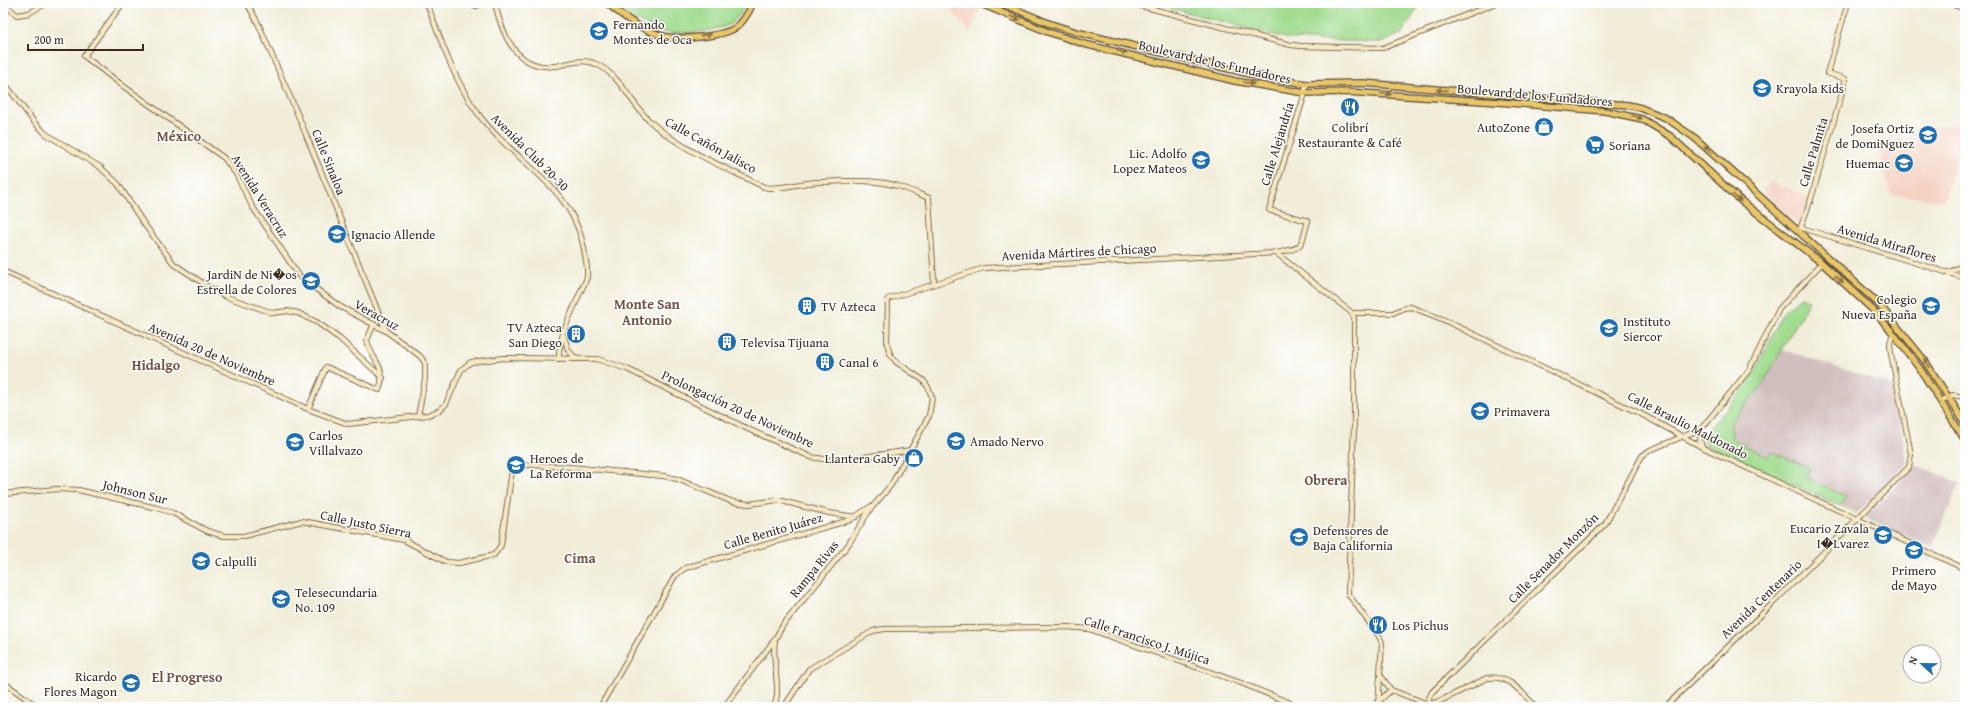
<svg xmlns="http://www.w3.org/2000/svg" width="1968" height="710" viewBox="0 0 1968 710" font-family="'Gentium Book Plus',serif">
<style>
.built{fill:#f5d2c2}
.industrial{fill:#d1bfbd}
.green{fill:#a0db8e;stroke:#6e8256}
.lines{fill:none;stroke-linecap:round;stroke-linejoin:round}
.secondary-casing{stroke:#56473a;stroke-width:6}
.primary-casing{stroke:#56473a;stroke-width:8}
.secondary{stroke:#f6e9c3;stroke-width:4.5}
.primary{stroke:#e9c769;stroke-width:5.5}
.oneway{fill:#897140}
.labels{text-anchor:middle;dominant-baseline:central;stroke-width:3;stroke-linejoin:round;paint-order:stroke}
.poi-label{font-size:13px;fill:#3b2a1e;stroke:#fff;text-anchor:start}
.street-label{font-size:13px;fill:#3b2a1e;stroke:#fff}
.neighbourhood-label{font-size:14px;font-weight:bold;fill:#745041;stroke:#fff}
</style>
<rect width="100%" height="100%" fill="#fff"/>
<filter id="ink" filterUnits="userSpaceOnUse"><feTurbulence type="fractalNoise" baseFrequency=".025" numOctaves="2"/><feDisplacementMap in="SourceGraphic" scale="8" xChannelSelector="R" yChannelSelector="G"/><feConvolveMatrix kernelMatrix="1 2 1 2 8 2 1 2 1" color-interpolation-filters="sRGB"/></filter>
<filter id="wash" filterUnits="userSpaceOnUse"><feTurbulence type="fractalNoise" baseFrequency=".012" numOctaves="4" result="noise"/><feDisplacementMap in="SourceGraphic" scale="16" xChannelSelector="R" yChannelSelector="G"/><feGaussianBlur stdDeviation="0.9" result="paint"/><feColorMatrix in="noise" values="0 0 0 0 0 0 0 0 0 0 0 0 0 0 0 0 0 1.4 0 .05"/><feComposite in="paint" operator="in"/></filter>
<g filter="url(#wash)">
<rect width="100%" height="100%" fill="#f1edd8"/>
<g class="built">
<path d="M946,3H968L980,8L970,32Z"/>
<path d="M1965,123V129L1944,201L1890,194L1879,151L1916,146L1914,130Z"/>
<path d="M1772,180L1783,189L1785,186L1808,198L1800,222L1797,225L1762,191Z"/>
</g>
<g class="industrial">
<path d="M1781,349L1894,386L1907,463L1857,513L1841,506L1845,497L1806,477L1810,469L1771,452L1768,457L1732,439L1730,423L1761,387Z"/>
<path d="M1916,465L1960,483L1932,548L1865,518Z"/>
</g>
<g class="green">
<path d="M613,3H747C742,12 738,19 730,24C718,31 673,36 661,31C644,26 627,15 613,3Z"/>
<path d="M1172,3H1421L1402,33L1383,42L1307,40L1286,38L1170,8Z"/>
<path d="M1801,297L1809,301L1761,387L1731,423L1732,439L1768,457L1771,452L1810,468L1806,477L1846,497L1841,506L1707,446L1704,441V435L1708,430L1733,402L1755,371L1784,311Z"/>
</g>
</g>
<g filter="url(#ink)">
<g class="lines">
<g class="secondary-casing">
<g id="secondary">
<path d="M3,3L17,15L29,13L47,3"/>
<path d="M123,3L84,56L126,88L224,158L236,174L252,206L300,277L339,306L386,331L420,356L425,363V379L418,416"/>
<path d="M247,3L258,23L300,120L386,331"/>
<path d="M427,3C441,42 455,82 479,115C517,166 575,185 585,255C586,261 588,270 587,276C586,282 582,288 580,293C572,313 558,337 559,359"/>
<path d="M468,3L476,6L482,3"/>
<path d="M495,3C502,34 516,71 556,66C572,63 584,57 600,66C623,79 633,108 653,124C685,152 727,168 764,187C776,191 804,182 818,182C844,181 872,179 898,186C908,189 919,194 929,198L934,283"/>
<path d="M1130,3L1291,45L1301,46L1383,48L1496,3"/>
<path d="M1948,3L1965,9"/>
<path d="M3,81L34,122L46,134L100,167L118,184L144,224L174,264L210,288L227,297L273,313L287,311L298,313L318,323L340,339L383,378"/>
<path d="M1802,228L1965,278"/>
<path d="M1799,232L1811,199L1846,79L1827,73L1848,3"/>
<path d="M1276,253L1352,313L1354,318V425L1348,594L1379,636L1382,643L1378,707"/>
<path d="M3,271L308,409L348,424L428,415L440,410L446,404L461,370L471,362L503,358L597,359L627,369L750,430L811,457L830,460L850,459L911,450"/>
<path d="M1947,273L1965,265"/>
<path d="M1352,313H1393L1404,308L1411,307L1442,319L1641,414L1702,447L1965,569"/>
<path d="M564,336L568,350L576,359"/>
<path d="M1940,401L1953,395L1965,397"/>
<path d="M308,409L326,367L379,390C388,366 371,361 367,340L374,324"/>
<path d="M1701,429L1700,441L1702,447"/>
<path d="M3,494L58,489L78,490L157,508L173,513L207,531L224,536H244L302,521L404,540L446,562L459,563L494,555L501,545L513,464L570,467L663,476L677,479L733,502L749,504L778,500L829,513L856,517"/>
<path d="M1381,676L1391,690L1428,704L1438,702L1487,678C1509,674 1522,693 1536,707"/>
<path d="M3,682L38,707"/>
<path d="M1378,702L1391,690"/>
<path d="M600,707L675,576L685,568L850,520L870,507"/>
<path d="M724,707L775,639L783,625L848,545L869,511L891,485L929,416L932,397L928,387L923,380L896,362L890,354L887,344L888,299L984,268L1276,253C1304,248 1300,248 1308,221L1269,210L1305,93L1306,84"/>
<path d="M773,707C783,695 771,659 775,641"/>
<path d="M784,707L809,669L873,631L884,629L1067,627L1089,629L1241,683L1300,707"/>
<path d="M1429,707V698L1432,692L1605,524L1642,456L1650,450L1701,429L1749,370L1779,309L1822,263"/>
<path d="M1665,707L1761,615L1909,467L1911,454L1891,354L1890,343L1893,333"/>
</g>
</g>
<g class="primary-casing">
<g id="primary">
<path d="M607,3C622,16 641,29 660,35C675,41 721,37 735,28C744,22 749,12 753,3"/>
<path d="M979,3L1048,32L1084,44L1235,81L1305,93L1347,92L1498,102L1605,111L1642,119L1670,136L1740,200L1822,263L1873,310L1893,333L1920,369L1965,440"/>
<path d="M1001,3L1048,23L1076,32L1254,75L1306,84L1363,83L1628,105L1641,108L1666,118L1695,138L1879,304L1925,361L1965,423"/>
</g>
</g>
<use href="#secondary" class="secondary"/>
<use href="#primary" class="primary"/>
</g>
<defs><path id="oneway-solid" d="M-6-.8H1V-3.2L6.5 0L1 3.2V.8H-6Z"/></defs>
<g class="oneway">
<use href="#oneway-solid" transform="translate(1015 18) rotate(23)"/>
<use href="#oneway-solid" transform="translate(706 35) rotate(-6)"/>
<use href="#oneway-solid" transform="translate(1122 52) rotate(14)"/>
<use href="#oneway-solid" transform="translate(1249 83) rotate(10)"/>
<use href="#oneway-solid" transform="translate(1442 90) rotate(-176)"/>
<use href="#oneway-solid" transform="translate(1386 94) rotate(4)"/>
<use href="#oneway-solid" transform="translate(1637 117) rotate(18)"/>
<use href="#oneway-solid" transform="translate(1708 149) rotate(-138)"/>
<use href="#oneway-solid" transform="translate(1737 198) rotate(40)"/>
<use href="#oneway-solid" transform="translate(1839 279) rotate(41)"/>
<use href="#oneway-solid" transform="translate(1927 363) rotate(-124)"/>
</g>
</g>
<defs>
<g id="school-disc" transform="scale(1)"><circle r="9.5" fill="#1f6fb2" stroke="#fff"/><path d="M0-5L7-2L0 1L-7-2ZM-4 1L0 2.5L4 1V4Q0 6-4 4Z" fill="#fff"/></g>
<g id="restaurant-disc" transform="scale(1)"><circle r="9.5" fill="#1f6fb2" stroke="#fff"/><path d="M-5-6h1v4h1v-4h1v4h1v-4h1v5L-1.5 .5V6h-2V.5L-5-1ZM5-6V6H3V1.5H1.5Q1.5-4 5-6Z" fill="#fff"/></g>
<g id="shop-disc" transform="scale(1)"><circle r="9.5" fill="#1f6fb2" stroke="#fff"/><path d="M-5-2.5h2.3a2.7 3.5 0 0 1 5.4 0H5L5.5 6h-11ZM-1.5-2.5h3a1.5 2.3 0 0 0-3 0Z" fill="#fff"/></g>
<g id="supermarket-disc" transform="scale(1)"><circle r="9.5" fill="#1f6fb2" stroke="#fff"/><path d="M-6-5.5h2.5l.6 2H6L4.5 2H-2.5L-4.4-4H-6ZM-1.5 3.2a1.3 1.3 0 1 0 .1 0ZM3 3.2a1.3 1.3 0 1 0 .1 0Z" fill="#fff"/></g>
<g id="building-disc" transform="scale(1)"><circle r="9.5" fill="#1f6fb2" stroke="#fff"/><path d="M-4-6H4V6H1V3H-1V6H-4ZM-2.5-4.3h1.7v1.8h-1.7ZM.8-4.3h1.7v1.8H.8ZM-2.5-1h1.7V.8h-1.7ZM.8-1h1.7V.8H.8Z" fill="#fff"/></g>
</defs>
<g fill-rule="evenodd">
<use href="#school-disc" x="599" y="31"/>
<use href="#school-disc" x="1762" y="88"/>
<use href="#restaurant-disc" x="1350" y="107"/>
<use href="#shop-disc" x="1544" y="127"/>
<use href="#school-disc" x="1928" y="135"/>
<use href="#supermarket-disc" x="1595" y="145"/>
<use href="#school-disc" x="1201" y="160"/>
<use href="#school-disc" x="1904" y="163"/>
<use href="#school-disc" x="337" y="234"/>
<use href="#school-disc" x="311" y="281"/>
<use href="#building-disc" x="807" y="306"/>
<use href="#school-disc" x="1931" y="306"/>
<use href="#school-disc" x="1609" y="328"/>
<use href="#building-disc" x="576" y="334"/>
<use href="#building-disc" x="727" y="342"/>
<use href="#building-disc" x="825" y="362"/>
<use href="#school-disc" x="1480" y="411"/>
<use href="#school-disc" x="956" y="441"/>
<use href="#school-disc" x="295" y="442"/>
<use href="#shop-disc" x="914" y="458"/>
<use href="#school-disc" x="516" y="465"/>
<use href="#school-disc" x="1883" y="535"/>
<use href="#school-disc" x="1299" y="537"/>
<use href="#school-disc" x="1914" y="550"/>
<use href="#school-disc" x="201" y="561"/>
<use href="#school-disc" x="281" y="599"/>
<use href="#restaurant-disc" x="1378" y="625"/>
<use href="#school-disc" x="131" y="683"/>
</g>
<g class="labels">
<g class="poi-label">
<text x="613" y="24">Fernando<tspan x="613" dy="15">Montes de Oca</tspan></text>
<text x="1776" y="88">Krayola Kids</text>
<text x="1350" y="127" text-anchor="middle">Colibrí<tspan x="1350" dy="15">Restaurante &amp; Café</tspan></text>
<text x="1530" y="127" text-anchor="end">AutoZone</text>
<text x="1914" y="128" text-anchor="end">Josefa Ortiz<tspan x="1914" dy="15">de DomiNguez</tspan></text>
<text x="1609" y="145">Soriana</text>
<text x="1187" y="153" text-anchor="end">Lic. Adolfo<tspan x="1187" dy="15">Lopez Mateos</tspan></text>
<text x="1890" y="163" text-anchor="end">Huemac</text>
<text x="351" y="234">Ignacio Allende</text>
<text x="297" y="274" text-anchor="end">JardiN de Ni�os<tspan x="297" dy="15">Estrella de Colores</tspan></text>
<text x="1917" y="299" text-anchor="end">Colegio<tspan x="1917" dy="15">Nueva España</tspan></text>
<text x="821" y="306">TV Azteca</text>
<text x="1623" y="321">Instituto<tspan x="1623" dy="15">Siercor</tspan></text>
<text x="562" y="327" text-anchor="end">TV Azteca<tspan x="562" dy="15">San Diego</tspan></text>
<text x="741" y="342">Televisa Tijuana</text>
<text x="839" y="362">Canal 6</text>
<text x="1494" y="411">Primavera</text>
<text x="309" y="435">Carlos<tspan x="309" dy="15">Villalvazo</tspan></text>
<text x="970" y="441">Amado Nervo</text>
<text x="530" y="458">Heroes de<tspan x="530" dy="15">La Reforma</tspan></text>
<text x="900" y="458" text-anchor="end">Llantera Gaby</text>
<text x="1869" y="528" text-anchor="end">Eucario Zavala<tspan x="1869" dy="15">I�Lvarez</tspan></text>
<text x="1313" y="530">Defensores de<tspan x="1313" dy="15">Baja California</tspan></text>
<text x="215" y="561">Calpulli</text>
<text x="1914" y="570" text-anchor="middle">Primero<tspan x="1914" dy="15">de Mayo</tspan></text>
<text x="295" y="592">Telesecundaria<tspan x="295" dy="15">No. 109</tspan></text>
<text x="1392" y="625">Los Pichus</text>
<text x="117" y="676" text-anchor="end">Ricardo<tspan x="117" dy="15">Flores Magon</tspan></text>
</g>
<g class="street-label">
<text transform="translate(1215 62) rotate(13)">Boulevard de los Fundadores</text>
<text transform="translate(1535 95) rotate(5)">Boulevard de los Fundadores</text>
<text transform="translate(1277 144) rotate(-73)">Calle Alejandría</text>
<text transform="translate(711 145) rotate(29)">Calle Cañón Jalisco</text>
<text transform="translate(530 152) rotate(45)">Avenida Club 20-30</text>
<text transform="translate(1813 152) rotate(-73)">Calle Palmita</text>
<text transform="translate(329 162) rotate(68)">Calle Sinaloa</text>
<text transform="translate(260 196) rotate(58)">Avenida Veracruz</text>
<text transform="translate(1887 243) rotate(17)">Avenida Miraflores</text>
<text transform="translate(1079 252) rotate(-3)">Avenida Mártires de Chicago</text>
<text transform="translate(377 315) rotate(29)">Veracruz</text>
<text transform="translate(212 354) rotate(24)">Avenida 20 de Noviembre</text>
<text transform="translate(738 409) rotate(25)">Prolongación 20 de Noviembre</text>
<text transform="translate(1688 425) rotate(27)">Calle Braulio Maldonado</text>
<text transform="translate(135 492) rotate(14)">Johnson Sur</text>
<text transform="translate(366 524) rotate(12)">Calle Justo Sierra</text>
<text transform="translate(773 531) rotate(-16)">Calle Benito Juárez</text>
<text transform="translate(1553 558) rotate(-45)">Calle Senador Monzón</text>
<text transform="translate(814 569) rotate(-51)">Rampa Rivas</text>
<text transform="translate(1761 599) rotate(-44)">Avenida Centenario</text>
<text transform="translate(1147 640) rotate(18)">Calle Francisco J. Mújica</text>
</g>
<g class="neighbourhood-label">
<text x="179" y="136">México</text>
<text x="647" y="304">Monte San<tspan x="647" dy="16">Antonio</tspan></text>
<text x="156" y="365">Hidalgo</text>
<text x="1326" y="480">Obrera</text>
<text x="580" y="558">Cima</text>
<text x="187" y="677">El Progreso</text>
</g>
</g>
<rect width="1968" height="710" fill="none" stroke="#fff" stroke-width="16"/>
<g transform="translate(1922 664) rotate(292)"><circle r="19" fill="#ffffff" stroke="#b1aaa5"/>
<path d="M0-3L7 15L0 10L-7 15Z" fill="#1f6fb2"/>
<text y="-6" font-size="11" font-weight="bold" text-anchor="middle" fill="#3b2a1e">N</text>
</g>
<path d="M28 44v6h115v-6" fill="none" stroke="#3b2a1e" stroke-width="2"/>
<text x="34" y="44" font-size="12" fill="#3b2a1e" stroke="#ffffff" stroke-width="3" paint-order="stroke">200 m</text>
</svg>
